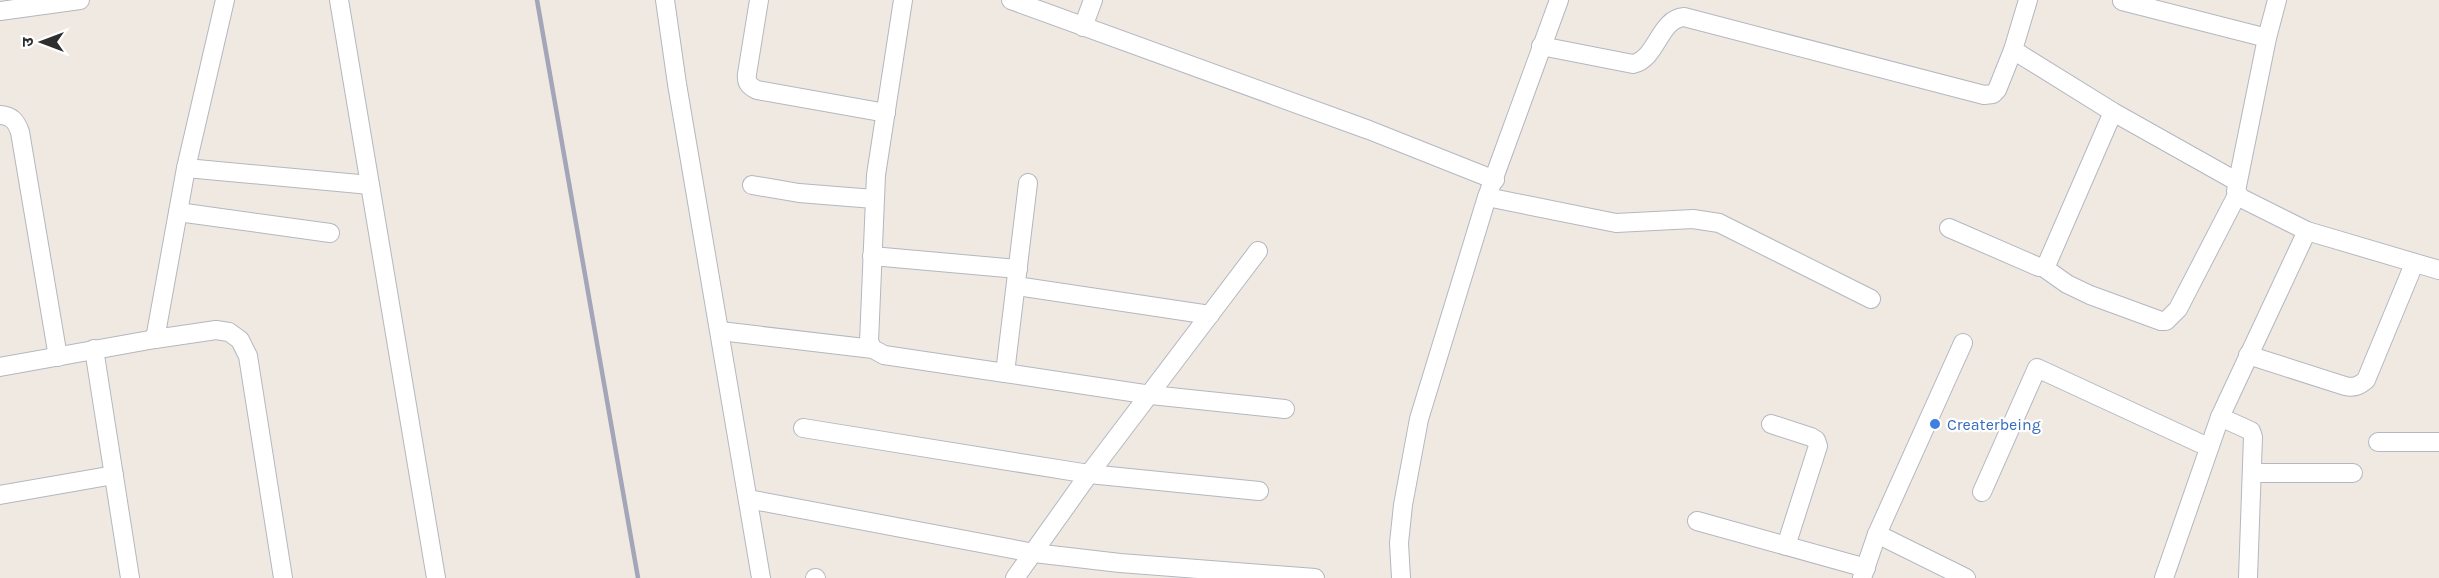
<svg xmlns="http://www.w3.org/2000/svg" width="2439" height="578" viewBox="0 0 2439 578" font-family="Karla,'Noto Sans Devanagari',sans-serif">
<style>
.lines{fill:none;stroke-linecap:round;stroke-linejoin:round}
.street-casing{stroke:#b4b7c1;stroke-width:20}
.street{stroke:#fff;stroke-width:18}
.rail{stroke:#a3a6b8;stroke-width:4.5}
.shop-dot{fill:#3f7fe0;stroke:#fff;stroke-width:2}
.labels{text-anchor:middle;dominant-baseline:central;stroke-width:4.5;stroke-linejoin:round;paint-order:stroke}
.shop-label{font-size:16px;fill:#366cbe;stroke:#fff;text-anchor:start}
</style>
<rect width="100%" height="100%" fill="#efe9e1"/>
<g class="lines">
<g class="street-casing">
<g id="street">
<path d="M339,0L436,578"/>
<path d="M665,0L677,84L761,578"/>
<path d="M759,0L747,74C746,83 749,86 757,90L886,113"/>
<path d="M903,0L876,175L869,342L873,349L884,355L1005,373"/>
<path d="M1011,0L1369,130L1495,180"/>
<path d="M2028,0L2013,50L2113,112L2236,181"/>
<path d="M2277,0L2267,38L2236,191L2241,198L2307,231"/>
<path d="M2122,1L2267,38"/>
<path d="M0,11L80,0"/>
<path d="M1083,27L1093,0"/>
<path d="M1541,46L1633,64C1657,59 1659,19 1684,17L1984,95L1993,94L1997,90L2013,50"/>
<path d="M0,115C12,116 16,121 20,132L58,357"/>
<path d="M186,168L370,185"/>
<path d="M1028,183L1005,373L1151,395L1285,409"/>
<path d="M752,185L799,193L874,199"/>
<path d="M1487,197L1616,223L1693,219L1719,223L1871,299"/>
<path d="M178,212L330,233"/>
<path d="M1949,228L2039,267L2046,266L2113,112"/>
<path d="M872,256L1018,269"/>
<path d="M2043,267L2067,284L2090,295L2161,321H2166L2178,309L2237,195"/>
<path d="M1016,286L1210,315"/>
<path d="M720,331L873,349"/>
<path d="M155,339L186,168L225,0"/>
<path d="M94,349L130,578"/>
<path d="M2248,355L2345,386C2354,388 2359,386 2366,380L2414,264"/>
<path d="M0,367L155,339L216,330L229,332L240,340L248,356L283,578"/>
<path d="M2220,417L2251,431L2253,437L2248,578"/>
<path d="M1771,424L1811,437L1816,440L1818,446L1786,546"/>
<path d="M803,428L1089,474L1259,491"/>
<path d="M2378,442H2439"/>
<path d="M2252,473H2353"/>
<path d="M1982,492L2037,368L2208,447"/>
<path d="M0,495L114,475"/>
<path d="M748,499L1034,553L1120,563L1315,578"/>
<path d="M1697,521L1866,568"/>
<path d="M1877,534L1966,578"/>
<path d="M815,578H816"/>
<path d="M1015,578L1089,474L1258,251"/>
<path d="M1401,578L1399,543L1403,505L1419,419L1487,197L1559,0"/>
<path d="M1862,578L1877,534L1963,343"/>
<path d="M2164,578L2220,417L2307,231L2439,270"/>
</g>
</g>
<use href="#street" class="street"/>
<path class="rail" d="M537,0L638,578"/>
</g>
<circle class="shop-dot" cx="1935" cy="424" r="6"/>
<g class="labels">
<g class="shop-label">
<text x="1947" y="424">Createrbeing</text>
</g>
</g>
<g transform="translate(42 42) rotate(270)" stroke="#ffffff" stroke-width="4.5" paint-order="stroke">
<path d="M0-4.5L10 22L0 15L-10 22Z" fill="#2e2e2e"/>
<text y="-9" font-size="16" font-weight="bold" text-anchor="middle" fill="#2e2e2e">उ</text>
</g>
</svg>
